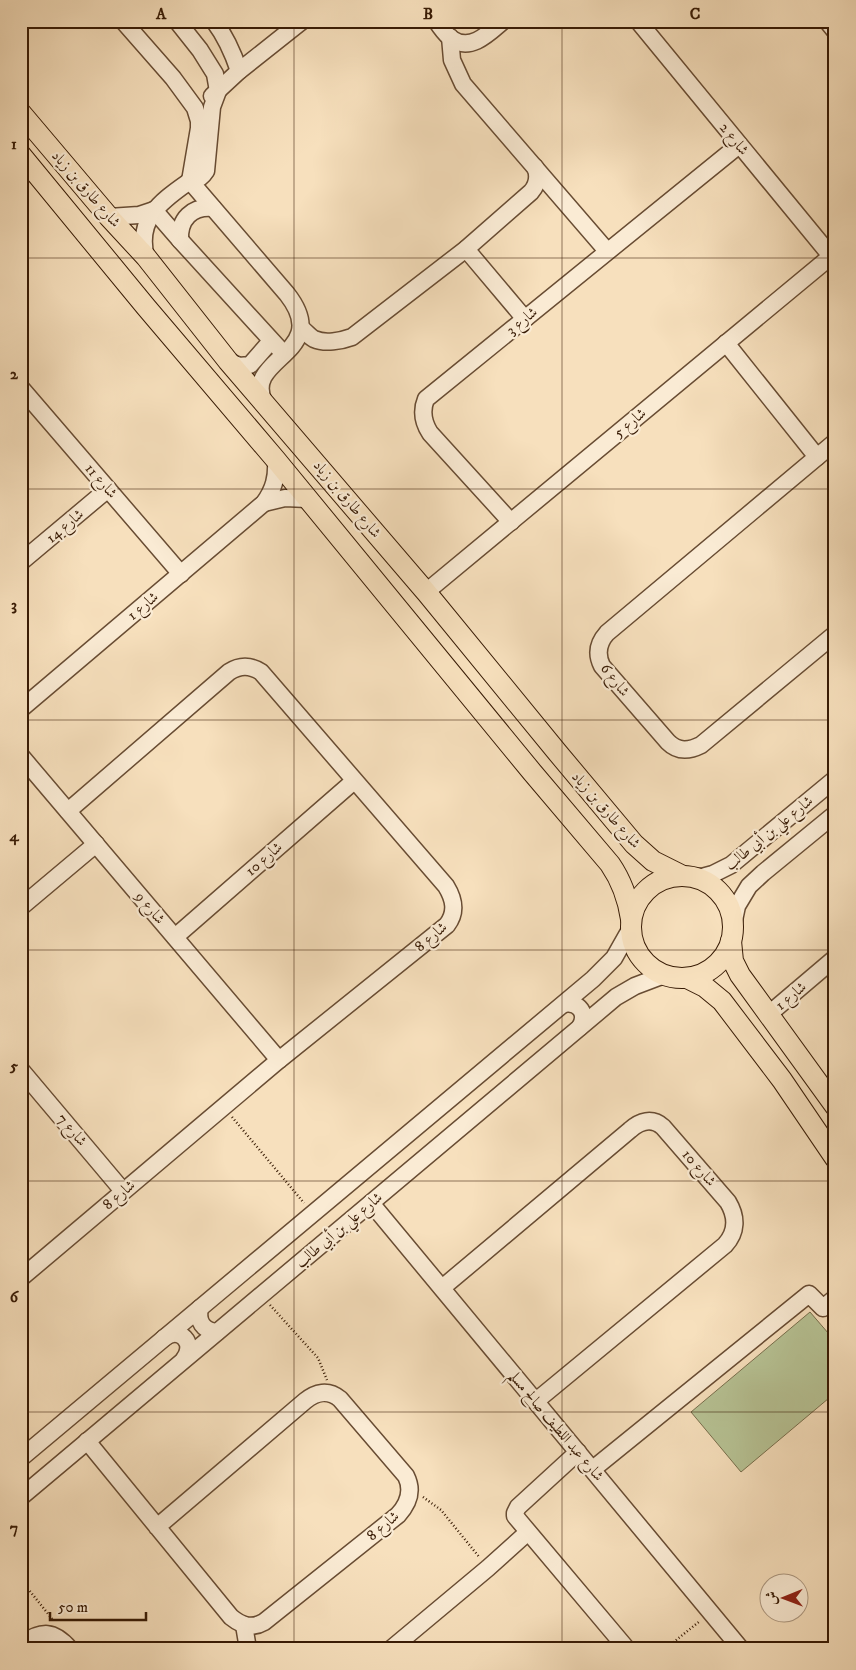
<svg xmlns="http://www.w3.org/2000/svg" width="856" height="1670" viewBox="0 0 856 1670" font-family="'IM FELL DW Pica',Amiri,serif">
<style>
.green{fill:#b7c395;stroke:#786f4d}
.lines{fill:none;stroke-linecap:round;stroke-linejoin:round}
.minor-casing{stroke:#684c33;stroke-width:19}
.major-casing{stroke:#381b05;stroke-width:22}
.path{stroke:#381b05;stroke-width:2.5;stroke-dasharray:1 2.5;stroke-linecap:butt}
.minor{stroke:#faebd4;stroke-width:16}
.major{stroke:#f7e0bd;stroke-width:20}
.grid{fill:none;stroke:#381b05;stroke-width:1;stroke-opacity:0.55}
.labels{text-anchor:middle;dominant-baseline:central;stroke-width:4.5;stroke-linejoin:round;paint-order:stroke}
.street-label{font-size:15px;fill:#381b05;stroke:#faebd4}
.neatline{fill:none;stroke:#381b05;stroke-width:2}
.grid-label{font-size:16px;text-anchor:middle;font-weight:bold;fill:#381b05}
</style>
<rect width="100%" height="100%" fill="#f7e0bd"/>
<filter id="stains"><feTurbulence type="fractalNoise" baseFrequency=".004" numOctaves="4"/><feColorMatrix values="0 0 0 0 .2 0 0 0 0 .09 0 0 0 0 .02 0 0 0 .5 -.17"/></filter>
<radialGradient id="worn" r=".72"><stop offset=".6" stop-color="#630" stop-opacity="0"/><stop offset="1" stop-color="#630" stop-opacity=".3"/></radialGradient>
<path class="green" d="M810,1312L835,1341V1393L741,1472L691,1412Z"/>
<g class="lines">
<g class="minor-casing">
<g id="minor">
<path d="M123,21L173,78L195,108L199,121V128L190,181"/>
<path d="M214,21C226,37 233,53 239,71"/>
<path d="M436,21C441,27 445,35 452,39C471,52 489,33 503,21"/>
<path d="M638,21L831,256"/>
<path d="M827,21L835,31"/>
<path d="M450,37L452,60L463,84L607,251"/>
<path d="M212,96L239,71L302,21"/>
<path d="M190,181L287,294C334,354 242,357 264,402"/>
<path d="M154,210L180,240L284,354"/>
<path d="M109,217L139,215L154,210"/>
<path d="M180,240C179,219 192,206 213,208"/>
<path d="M466,249L525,319"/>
<path d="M146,257C136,220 160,202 187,183C196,177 199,182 206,171L212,107L218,91L215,74L200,50L177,21"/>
<path d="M301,328C305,331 310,337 314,339C325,344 341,341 352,337L466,249L531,192C538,184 539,176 535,167"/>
<path d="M726,343L817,457"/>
<path d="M228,361L239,366L250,365L271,341"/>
<path d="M21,388L181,574"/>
<path d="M835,442L607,633C598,643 596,654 602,666L668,742C678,752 689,751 701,745L835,634"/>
<path d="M264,503L285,498L307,499"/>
<path d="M511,522L430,433C423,422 421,411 426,399L739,145"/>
<path d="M21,562L108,489"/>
<path d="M426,592L835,253"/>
<path d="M21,709L264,503C274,489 277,477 276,460"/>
<path d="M21,756L279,1060"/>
<path d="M698,878L713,874L731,865L835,779"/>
<path d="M21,907L96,844"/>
<path d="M733,925L737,906L749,886L763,873L835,814"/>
<path d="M175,937L354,781"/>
<path d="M564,1004C579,1001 588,1014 580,1027"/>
<path d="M769,1014L835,958"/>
<path d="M21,1070L123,1191"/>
<path d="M371,1203L741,1649"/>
<path d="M21,1278L279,1060L447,925C457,912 454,899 446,886L261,672C250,665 240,665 229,672L68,811"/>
<path d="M442,1288L630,1130C640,1121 652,1117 663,1127L728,1202C737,1217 737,1232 725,1245L536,1401"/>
<path d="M200,1308C197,1321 203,1331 217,1332"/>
<path d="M164,1338C180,1326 196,1343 184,1359"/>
<path d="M87,1441L231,1617C242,1626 252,1629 264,1622L398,1515C409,1503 413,1490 406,1476L340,1399C328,1389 316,1392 305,1401L157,1527"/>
<path d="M578,1452L518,1507L515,1513V1516L627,1649"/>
<path d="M21,1458L593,979L614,958L631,928"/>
<path d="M593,1469L809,1294L823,1308L835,1298"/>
<path d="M21,1497L616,997L635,986L664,975"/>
<path d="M244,1625L248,1649"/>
<path d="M21,1644C42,1630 54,1630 70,1649"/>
<path d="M391,1649L488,1568L528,1532"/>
</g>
</g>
<g class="major-casing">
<g id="major">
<path d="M21,113L109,217L146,257L228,361L426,592L557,752L634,844L653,861L681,875"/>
<path d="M21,155L146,307L276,460L532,772L610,864C621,880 628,899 631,919"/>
<circle cx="682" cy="927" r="51"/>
<path d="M731,941L733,961L740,975L835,1106"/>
<path d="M687,978L705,987L722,1001L782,1080L835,1158"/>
</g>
</g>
<g class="path">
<path d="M232,1117L304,1203"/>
<path d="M270,1305L318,1358L327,1380"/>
<path d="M423,1497L441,1510L480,1558"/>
<path d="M21,1580L53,1620"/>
<path d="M665,1649L700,1621"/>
</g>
<use href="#minor" class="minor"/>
<use href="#major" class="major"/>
</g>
<path class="grid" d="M294,21V1649M562,21V1649M21,258H835M21,489H835M21,720H835M21,950H835M21,1181H835M21,1412H835"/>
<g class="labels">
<g class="street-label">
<text transform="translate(734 139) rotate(51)">شارع 2</text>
<text transform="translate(86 189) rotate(49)">شارع طارق بن زياد</text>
<text transform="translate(522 321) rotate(-39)">شارع 3</text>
<text transform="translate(630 423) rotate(-40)">شارع 5</text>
<text transform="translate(101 481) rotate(49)">شارع 11</text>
<text transform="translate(347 499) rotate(50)">شارع طارق بن زياد</text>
<text transform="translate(65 526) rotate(-40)">شارع 14</text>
<text transform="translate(143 606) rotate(-40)">شارع 1</text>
<text transform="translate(615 680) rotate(52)">شارع 6</text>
<text transform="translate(606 810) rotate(49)">شارع طارق بن زياد</text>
<text transform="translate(769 833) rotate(-39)">شارع علي بن أبي طالب</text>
<text transform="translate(264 859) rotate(-41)">شارع 10</text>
<text transform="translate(150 908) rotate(50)">شارع 9</text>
<text transform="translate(431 937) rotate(-40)">شارع 8</text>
<text transform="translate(791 996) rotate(-40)">شارع 1</text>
<text transform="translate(72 1130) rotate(50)">شارع 7</text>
<text transform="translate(699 1168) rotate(49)">شارع 10</text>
<text transform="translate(119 1195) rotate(-40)">شارع 8</text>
<text transform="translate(339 1230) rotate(-40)">شارع علي بن أبي طالب</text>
<text transform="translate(556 1426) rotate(50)">شارع عبد اللطيف صالح مسلم</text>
<text transform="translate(383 1526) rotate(-40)">شارع 8</text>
</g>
</g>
<rect width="856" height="1670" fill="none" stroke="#f7e0bd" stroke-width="55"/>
<g transform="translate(784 1598) rotate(269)"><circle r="24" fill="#faebd4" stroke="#ac9881"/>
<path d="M0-4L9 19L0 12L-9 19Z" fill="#8f2418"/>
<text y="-8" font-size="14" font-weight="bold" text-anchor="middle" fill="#381b05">ش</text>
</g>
<path d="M50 1612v8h96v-8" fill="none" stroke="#381b05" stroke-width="2.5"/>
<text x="58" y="1612" font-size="15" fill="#381b05" stroke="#faebd4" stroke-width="4" paint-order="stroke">50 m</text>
<rect x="28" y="28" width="800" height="1614" class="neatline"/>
<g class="grid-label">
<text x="161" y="19">A</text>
<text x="428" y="19">B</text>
<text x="695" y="19">C</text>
<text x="14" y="149">1</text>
<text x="14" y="379">2</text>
<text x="14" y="610">3</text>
<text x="14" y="841">4</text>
<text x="14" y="1071">5</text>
<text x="14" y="1302">6</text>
<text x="14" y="1533">7</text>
</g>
<rect width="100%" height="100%" filter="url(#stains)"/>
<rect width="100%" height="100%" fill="url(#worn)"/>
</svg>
